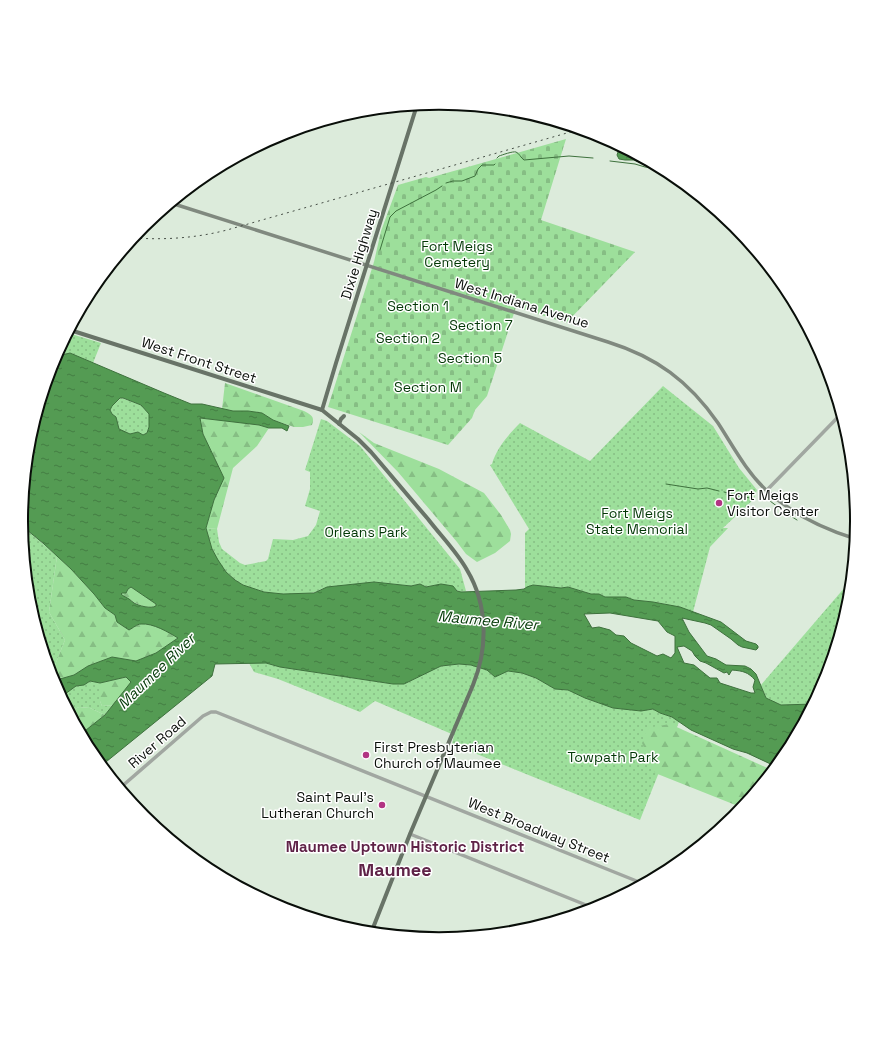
<svg xmlns="http://www.w3.org/2000/svg" width="879" height="1043" viewBox="0 0 879 1043" font-family="'Space Grotesk',sans-serif">
<style>
.grass{fill:url(#grass-dots)}
.forest{fill:url(#forest-firs)}
.cemetery{fill:url(#cemetery-stones)}
.water{fill:url(#water-ripples);stroke:#3e713d;fill-rule:evenodd}
.lines{fill:none;stroke-linecap:round;stroke-linejoin:round}
.stream{stroke:#3e713d;stroke-width:1}
.tertiary{stroke:#a1a7a1;stroke-width:3.5}
.secondary{stroke:#80897f;stroke-width:3.5}
.primary{stroke:#687367;stroke-width:4}
.rail{stroke:#464e46;stroke-width:1;stroke-dasharray:2 4;stroke-linecap:butt}
.poi-dot{fill:#b23483;stroke:#fff;stroke-width:1.5}
.labels{text-anchor:middle;dominant-baseline:central;stroke-width:3;stroke-linejoin:round;paint-order:stroke}
.park-label{font-size:14px;fill:#033806;stroke:#fff}
.street-label{font-size:14px;fill:#090e09;stroke:#fff}
.poi-label{font-size:14px;fill:#090e09;stroke:#fff;text-anchor:start}
.water-label{font-size:15px;font-style:italic;fill:#063b09;stroke:#fff}
.neighbourhood-label{font-size:15px;font-weight:bold;fill:#5f2247;stroke:#fff}
.district-label{font-size:18px;font-weight:bold;fill:#5f2247;stroke:#fff}
.rim{fill:none;stroke:#090e09;stroke-width:2}
</style>
<defs>
<pattern id="grass-dots" width="8" height="8" patternUnits="userSpaceOnUse"><rect width="8" height="8" fill="#9ddf9b"/><path d="M2 2h.1M6 6h.1" fill="none" stroke="#86be84" stroke-width="1.8" stroke-linecap="round"/></pattern>
<pattern id="forest-firs" width="22" height="20" patternUnits="userSpaceOnUse"><rect width="22" height="20" fill="#9ddf9b"/><path d="M5 1l3.5 6h-7zM16 11l3.5 6h-7z" fill="#86be84"/></pattern>
<pattern id="cemetery-stones" width="16" height="16" patternUnits="userSpaceOnUse"><rect width="16" height="16" fill="#9ddf9b"/><path d="M2 7V4a2 2 0 0 1 4 0v3zM10 15v-3a2 2 0 0 1 4 0v3z" fill="#86be84"/></pattern>
<pattern id="water-ripples" width="26" height="14" patternUnits="userSpaceOnUse"><rect width="26" height="14" fill="#549b53"/><path d="M2 4q2-2 4 0t4 0M15 11q2-2 4 0t4 0" fill="none" stroke="#447d43"/></pattern>
</defs>
<rect width="100%" height="100%" fill="#dcebdb"/>
<g class="grass">
<path d="M68,333L101,343L93,363L70,353L62,355H56Z"/>
<path d="M663,386L713,426L739,468L757,490L754,499L723,528H728L710,547L693,612L661,603L634,600L626,597H605L599,594H591L568,587L561,588L533,585L525,588V533L529,529L490,465L492,464C496,449 509,434 520,423L590,461Z"/>
<path d="M121,398L141,405L149,414V427L147,433L143,435L138,432L130,434L119,429L116,417L112,414L110,410L112,406Z"/>
<path d="M321,419L327,421L360,446L460,569L466,591L461,592L441,584L426,587L420,584L411,586L374,582L321,589C313,595 301,593 291,594C256,595 226,584 212,549C210,542 208,535 206,528L217,529L219,542L222,549L240,563L245,565L266,561L268,559L273,539L293,540L308,536L316,525L320,511L305,506L310,489V472L305,470Z"/>
<path d="M21,525L57,556L49,612L65,640L51,675L29,603Z"/>
<path d="M852,579L850,603L826,682L814,704L781,705L766,698L761,685Z"/>
<path d="M249,663H266L280,667L393,684H404L441,666L459,664L471,665L487,670L495,677L508,671L522,673L536,678L555,689L568,690L585,698L613,708L641,711L653,709L660,713L672,717L679,722L640,820L452,744L454,735L375,701L360,712L278,679L254,672Z"/>
<path d="M90,681L100,683V701L102,706L113,705L105,715L90,708L79,707L69,712L61,697L76,686L84,685Z"/>
</g>
<g class="forest">
<path d="M225,383L304,411C311,415 315,416 312,425L303,427H294L273,420L262,413L248,411H233L222,409Z"/>
<path d="M200,418L259,425L269,428L257,446L233,468L217,529L206,528L214,500L224,478L203,434Z"/>
<path d="M359,432L374,443L439,469L484,493L501,515L510,530L511,534L510,541L495,553L477,562L466,554L457,542L398,472Z"/>
<path d="M57,556L71,569L94,594L105,608L115,615L117,622L129,630C133,628 137,624 141,624C153,623 168,632 178,638L156,653L136,661L112,657L88,666L74,675L53,681L51,675L65,640L49,612Z"/>
<path d="M131,587L156,604V606C149,610 138,605 132,601C128,598 124,598 121,594L122,593H125L128,589Z"/>
<path d="M126,677L131,682L113,705L102,706L100,701V683Z"/>
<path d="M79,707L90,708L105,715L81,734L69,712Z"/>
<path d="M670,724L774,771L743,808L655,773L642,743L647,728Z"/>
</g>
<path class="cemetery" d="M566,139L541,220L635,252L566,323L516,307L487,396L475,410L472,418L448,445L328,407L374,262L381,231L398,185L426,177L429,178Z"/>
<g class="water">
<path d="M620,146L654,164H653L652,165L643,164L634,160H625L619,159L617,155Z"/>
<path d="M70,353L164,393L191,404H202L233,411H248L262,413L273,420L289,426L287,431L282,428H269L259,425L200,418L203,434L224,478L214,500L206,528L212,549L218,560L226,572L235,580L243,585L264,592L283,594L314,593L327,587L374,582L411,586L420,584L426,587L441,584L453,586L457,591L461,592L516,590L524,589L527,587L533,585L561,588L568,587L591,594H599L605,597H626L634,600L653,602L680,607L721,622L746,641L756,644L758,646V648L756,650L742,647L738,645L731,639L711,625L705,623L682,618L689,632L707,656L716,659L726,665L745,666L751,669L756,674L766,698L781,705L814,704L787,754L777,767L747,753L733,749L691,730L672,717L660,713L653,709L641,711L613,708L585,698L568,690L555,689L536,678L522,673L508,671L495,677L487,670L471,665L459,664L441,666L404,684H393L280,667L266,663L215,664L212,676L101,766L91,754L81,734L105,715L131,682L126,677L100,683L90,681L84,685L76,686L61,697L53,681L74,675L88,666L112,657L136,661L156,653L178,638C168,632 153,623 141,624C137,624 133,628 129,630L117,622L115,615L105,608L94,594L71,569L44,544L21,525L29,440L53,361L56,355H62ZM120,398H123L141,405L149,414V427L147,433L143,435L138,432L130,434L119,429L116,417L112,414L110,410L112,406ZM131,587L156,604V606C151,609 139,606 134,603C132,602 131,600 129,599C126,597 124,597 121,594L122,593H126L128,589ZM610,613L658,621L667,632L675,636V653L671,658L663,654L657,656L631,643L624,636L616,635L610,630L599,627L592,628L584,614ZM684,646L692,651L695,656L700,661L706,663L724,673L727,672L729,675L732,670C743,671 748,672 755,680L753,687L755,693H751L720,683L717,678H710L694,665L684,663L677,647Z"/>
</g>
<g class="lines">
<g class="stream">
<path d="M497,158L499,156C502,155 513,151 516,152C519,153 521,158 524,160L569,156L593,158"/>
<path d="M610,161L635,164L645,167L653,168"/>
<path d="M657,169L667,171"/>
<path d="M446,183L453,181H462L475,176L478,169L482,165H494L495,164"/>
<path d="M380,250L390,217L396,211L436,190L442,186"/>
<path d="M666,484L698,489L707,488L719,491"/>
<path d="M724,492L754,499"/>
<path d="M770,501L786,513L797,520"/>
</g>
<g class="tertiary">
<path d="M767,490L842,413"/>
<path d="M120,788L203,716L211,712H216L644,884"/>
<path d="M410,834L596,909"/>
</g>
<path class="secondary" d="M171,203L608,342C656,357 689,381 718,423C733,446 746,471 766,490C792,514 823,529 856,539"/>
<g class="primary">
<path d="M70,330L322,410L358,439L371,452C390,474 409,497 428,519C441,536 457,552 467,570C488,605 488,648 473,685L410,834L371,933"/>
<path d="M322,410L336,363L417,105"/>
<path d="M339,424L341,419L344,416"/>
</g>
<path class="rail" d="M134,238C166,240 196,238 227,230L581,129"/>
</g>
<g class="poi-dot">
<circle cx="719" cy="503" r="4"/>
<circle cx="366" cy="755" r="4"/>
<circle cx="382" cy="805" r="4"/>
</g>
<g class="labels">
<g class="park-label">
<text x="457" y="246">Fort Meigs<tspan x="457" dy="16">Cemetery</tspan></text>
<text x="418" y="306">Section 1</text>
<text x="481" y="325">Section 7</text>
<text x="408" y="338">Section 2</text>
<text x="470" y="358">Section 5</text>
<text x="428" y="387">Section M</text>
<text x="637" y="513">Fort Meigs<tspan x="637" dy="16">State Memorial</tspan></text>
<text x="366" y="532">Orleans Park</text>
<text x="613" y="757">Towpath Park</text>
</g>
<g class="street-label">
<text transform="translate(359 254) rotate(-73)">Dixie Highway</text>
<text transform="translate(522 303) rotate(17)">West Indiana Avenue</text>
<text transform="translate(199 360) rotate(18)">West Front Street</text>
<text transform="translate(157 742) rotate(-41)">River Road</text>
<text transform="translate(539 830) rotate(22)">West Broadway Street</text>
</g>
<g class="poi-label">
<text x="727" y="495">Fort Meigs<tspan x="727" dy="16">Visitor Center</tspan></text>
<text x="374" y="747">First Presbyterian<tspan x="374" dy="16">Church of Maumee</tspan></text>
<text x="374" y="797" text-anchor="end">Saint Paul's<tspan x="374" dy="16">Lutheran Church</tspan></text>
</g>
<g class="water-label">
<text transform="translate(488 620) rotate(5)">Maumee River</text>
<text transform="translate(156 671) rotate(-44)">Maumee River</text>
</g>
<g class="neighbourhood-label">
<text x="405" y="846">Maumee Uptown Historic District</text>
</g>
<g class="district-label">
<text x="395" y="869">Maumee</text>
</g>
</g>
<path d="M0 0H879V1043H0ZM28 521a411 411 0 1 1 822 0a411 411 0 1 1-822 0Z" fill="#fff" fill-rule="evenodd"/>
<path class="rim" d="M28 521a411 411 0 1 1 822 0a411 411 0 1 1-822 0Z"/>
</svg>
